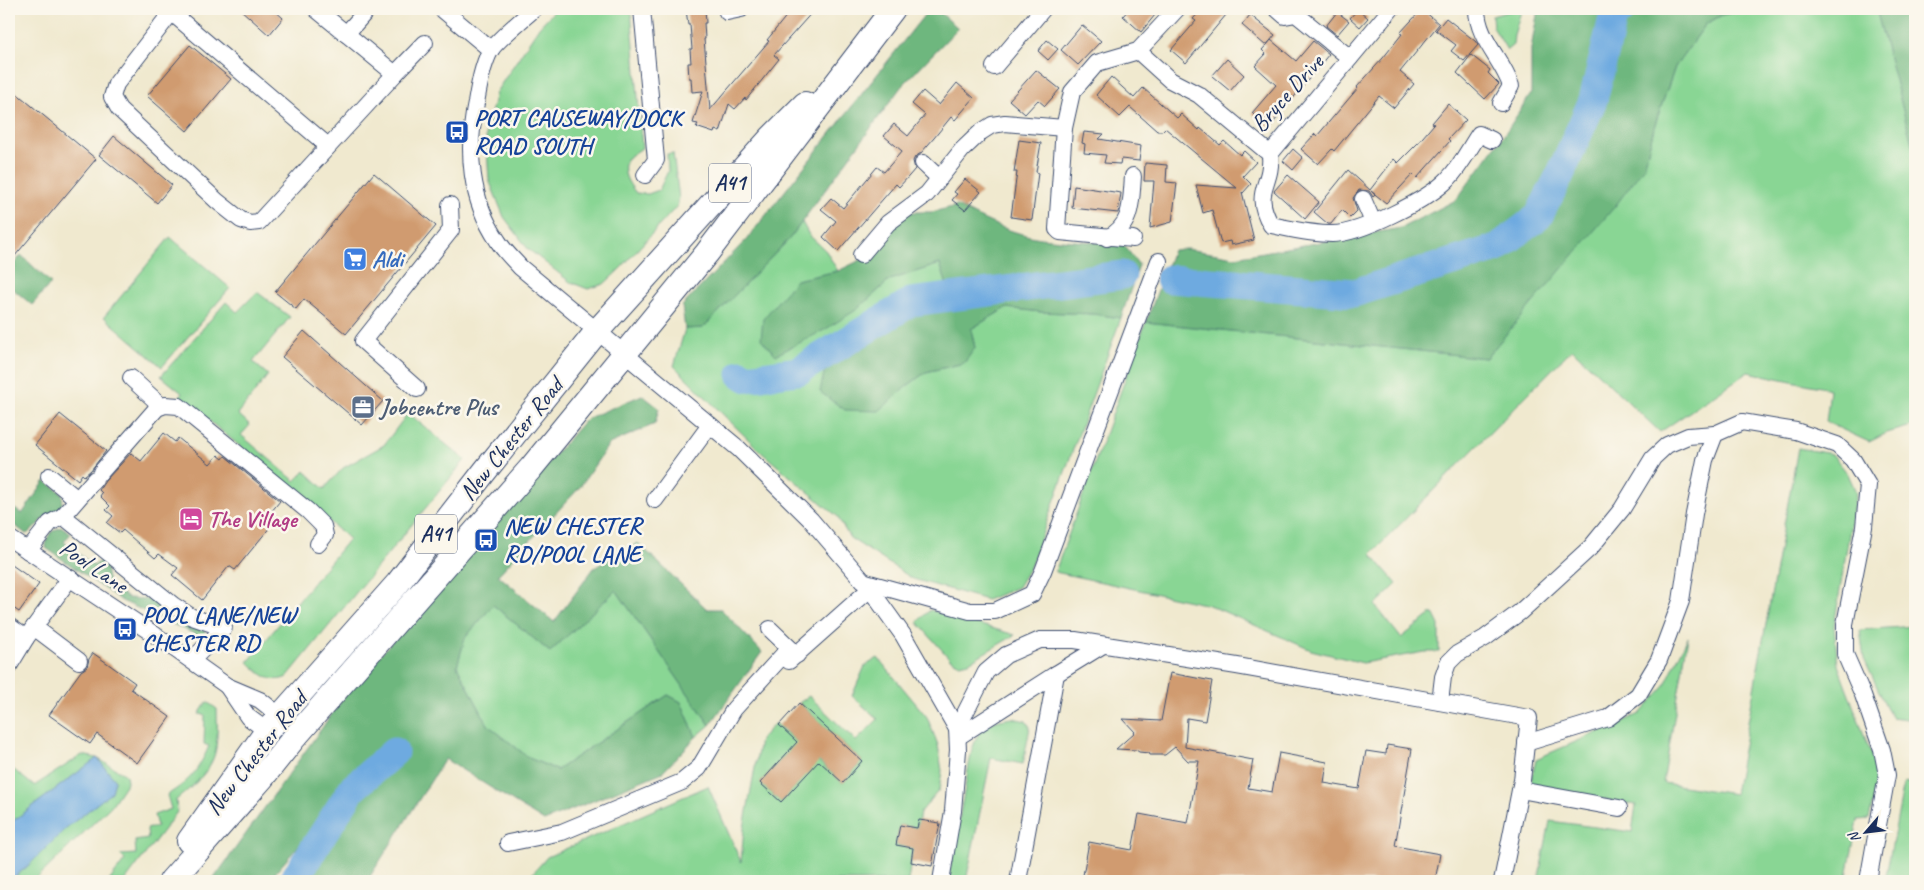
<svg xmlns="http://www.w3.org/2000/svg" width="1924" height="890" viewBox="0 0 1924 890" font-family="Caveat,sans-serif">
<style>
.green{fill:#89d694;stroke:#528279}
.forest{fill:#6eb77e;stroke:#44736e}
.water{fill:#6eaae0;stroke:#446c9f}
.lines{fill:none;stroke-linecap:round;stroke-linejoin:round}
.river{stroke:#6eaae0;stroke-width:29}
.building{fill:#d09b70}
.minor-casing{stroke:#3b4b6f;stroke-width:18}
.highway-casing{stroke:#3b4b6f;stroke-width:26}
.minor{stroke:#fff;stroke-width:16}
.highway{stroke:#fff;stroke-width:24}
.labels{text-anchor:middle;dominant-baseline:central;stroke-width:5;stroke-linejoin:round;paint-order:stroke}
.shield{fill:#fbf7ec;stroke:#5e6b89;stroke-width:1}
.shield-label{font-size:22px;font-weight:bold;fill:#1b2f5e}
.street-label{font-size:24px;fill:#1b2f5e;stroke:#fbf7ec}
.transit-label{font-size:24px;font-weight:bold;fill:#164399;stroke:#fbf7ec;text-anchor:start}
.shop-label{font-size:24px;font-weight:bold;fill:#366cbe;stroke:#fbf7ec;text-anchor:start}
.service-label{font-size:24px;font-weight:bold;fill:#4e5e75;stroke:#fbf7ec;text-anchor:start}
.hotel-label{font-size:24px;font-weight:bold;fill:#b23c85;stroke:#fbf7ec;text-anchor:start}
</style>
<rect width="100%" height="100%" fill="#fbf7ec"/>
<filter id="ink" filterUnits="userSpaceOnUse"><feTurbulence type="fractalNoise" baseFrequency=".02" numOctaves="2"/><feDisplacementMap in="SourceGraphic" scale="10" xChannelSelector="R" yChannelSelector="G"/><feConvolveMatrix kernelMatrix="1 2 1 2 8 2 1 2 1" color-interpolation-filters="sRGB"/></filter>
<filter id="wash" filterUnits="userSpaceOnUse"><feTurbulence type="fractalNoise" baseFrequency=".0096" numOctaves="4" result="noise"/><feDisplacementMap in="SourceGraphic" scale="20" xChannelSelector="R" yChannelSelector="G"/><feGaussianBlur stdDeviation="1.12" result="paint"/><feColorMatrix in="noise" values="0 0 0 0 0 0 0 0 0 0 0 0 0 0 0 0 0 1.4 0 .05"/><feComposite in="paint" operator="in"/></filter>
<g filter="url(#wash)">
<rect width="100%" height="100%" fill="#f0e9cf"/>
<g class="green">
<path d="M556,9H631L642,148L626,159C622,174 627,181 636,193L648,194L659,190L668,171L667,154L673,153L679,198L677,206L621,268L604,284L588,289L570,282L528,249L504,217L489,180L486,135L496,92L539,27Z"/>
<path d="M1517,9L1521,11L1514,35L1513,45L1507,50L1493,27L1492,16Z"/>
<path d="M1749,9H1876L1915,155V425L1887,433L1869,442L1826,422L1830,389L1748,372L1660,432L1572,349L1371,554L1397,584L1375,605L1401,638L1433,613L1439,625V652H1424L1363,663L1311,650L1209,605L1055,572L1146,322L1486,358L1644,167L1655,124L1675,67L1706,24L1722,15Z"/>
<path d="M802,222L809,235L826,251L838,271L796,280L856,310L890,280L940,264L947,285L892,312L853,338L824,373L907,386L926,372L964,363L975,348L971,329L1006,308L1041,312L1093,314L1121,318L1031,565L1018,587L987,600L913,579L850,538L837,516L761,452L674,366L685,329L703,328L790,238Z"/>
<path d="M170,237L230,288L162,367L104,317Z"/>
<path d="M257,292L290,317L253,362L268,375L238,414L250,425L241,435L295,481L305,471L324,489L343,468L384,445L408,413L465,460L287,677C271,685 259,673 248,662L349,539L298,494L180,397L182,393L161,376L226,302L237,312Z"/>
<path d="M1798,448L1832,454L1848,474L1856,492L1834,626L1838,665L1879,775L1869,819L1858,820L1846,881H1538L1550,821L1632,832L1636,805L1530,787L1536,759L1640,714L1664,687L1688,637L1663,783L1735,794Z"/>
<path d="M616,590L710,725L696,737L681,702L668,695L557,770L529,758L488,725L457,666L465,638L493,605L550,652Z"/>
<path d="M930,610L1015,635L969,662L960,664L950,659L917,622Z"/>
<path d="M1915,626V720L1891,717L1864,659L1860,630Z"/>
<path d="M878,658L927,717L938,745L942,771L939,790L920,813L917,828L900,825L896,845L913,848L908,881H526L547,857L708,786L741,862L744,828L760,740L775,723L804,748L789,751L760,783L781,802L809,771L816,759L843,783L862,761L799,703L809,696L856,741L878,719L852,696L865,666Z"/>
<path d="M207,702L217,709C217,721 218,735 216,748C213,770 192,787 176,800L177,812L125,881H109L125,860L120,855L136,854L135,841L148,839L147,829L157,826L154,815L171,809L167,795C190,781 198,771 209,746L204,744L205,715L199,714Z"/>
<path d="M1013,718L1026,721L1030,727L1023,764L991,758L966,881H948L971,754C978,727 986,721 1013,718Z"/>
<path d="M82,755L97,758L126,775L127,782L111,806L34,881H10L28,866L66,828L112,792L115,780L97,758L9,824V766L34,786Z"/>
<path d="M1904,783L1915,785V881H1885Z"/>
</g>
<g class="forest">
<path d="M929,9H936L958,28L901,87L790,238L703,328L685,329L682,306L747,239Z"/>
<path d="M1538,9H1749L1722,15L1706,24L1675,67L1655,124L1644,167L1616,205L1486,358L1146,322L1173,250L1187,249L1235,257L1401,228L1456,200L1504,135L1531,94V49Z"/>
<path d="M1876,9H1915V155Z"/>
<path d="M957,206C985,221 1018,237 1051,239C1075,242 1099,241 1124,245L1139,265L1121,318L1093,314L1041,312L1006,308L971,329L975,348L964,363L926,372L907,386L879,411L845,410L820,392L824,373L853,338L892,312L947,285L940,264L890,280L856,310L826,329L776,355L761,339L763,319L796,280L838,271L871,255L907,212H932Z"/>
<path d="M21,255L51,283L32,305L13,289L9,294V271Z"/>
<path d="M642,395L659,408L655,424L609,444L580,487L498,575L554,622L594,568L638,543L707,609H721L762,652L710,725L616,590L550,652L493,605L465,638L457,666L488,725L529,758L557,770L668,695L681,702L696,737L663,772L544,821L445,759L367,881H303L353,802L397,758L364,762L326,814L276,872L271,881H212L347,693L586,419Z"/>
<path d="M45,481L62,493C66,513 52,510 42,520C36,526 34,530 26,534L9,521V505L22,514Z"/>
<path d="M62,527L71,533L64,542L94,566L104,558L109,584L128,598L158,600L205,630V635L201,637L122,601L46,548C46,536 51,530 62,527Z"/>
</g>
<path class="water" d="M97,758L115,780L112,792L66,828L28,866L9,881V824Z"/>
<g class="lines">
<g class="river">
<path d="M1170,279L1354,293L1497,248L1538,217L1560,175L1593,100L1614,14L1623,9"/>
<path d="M741,374L747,378L798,371L911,302L1122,275"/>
<path d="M293,881L352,789L394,752"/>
</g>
</g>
<g id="blocks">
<g class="building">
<path d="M240,9H273L283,18L269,35Z"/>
<path d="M686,9H705L706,23H704L705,39H704L710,110L769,41L767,40L792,9H815L774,55L779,59L746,100L745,98L735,109L729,104L720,132L715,130L714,133L696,127L698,124L693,123L703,91L692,92L691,78H689L688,63H691L690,49H692L690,25H688Z"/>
<path d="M1129,9H1160L1141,32L1123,16Z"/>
<path d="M1202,9H1231L1186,63L1171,50L1196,21L1193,19Z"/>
<path d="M1358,9L1368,18L1360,27L1350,18Z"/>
<path d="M1422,9L1439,24L1400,72L1414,84L1394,108L1379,96L1334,151L1332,149L1318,164L1301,149L1315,134L1317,136L1358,88L1357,87L1383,58L1402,34L1400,33Z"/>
<path d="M1337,12L1349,21L1337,35L1326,26Z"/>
<path d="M1250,15L1275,35L1266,46L1242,25Z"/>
<path d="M1446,18L1475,41L1478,45L1464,61L1451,51L1456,45L1436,30Z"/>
<path d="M1082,25L1101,41L1078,65L1061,50Z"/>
<path d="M1047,40L1058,49L1048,60L1038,51Z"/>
<path d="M1271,40L1296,61L1313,41L1329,54L1269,128L1252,113L1276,85L1255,66L1266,54L1262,50Z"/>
<path d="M190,45L231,79L187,131L147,96Z"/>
<path d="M1471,55L1490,70L1488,73L1499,84L1485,99L1457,73Z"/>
<path d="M1227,59L1244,75L1230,91L1212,76Z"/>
<path d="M1036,70L1060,89L1045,106L1038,100L1025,114L1009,100Z"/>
<path d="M1111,77L1134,98L1143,88L1177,118L1181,114L1199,130L1200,128L1220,145L1224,141L1240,155L1244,151L1256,162L1243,176L1251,184L1243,193L1242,192L1254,240L1231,245L1230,241L1221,243L1212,210L1203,213L1196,185L1237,188L1165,128L1162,131H1157L1130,107L1120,117L1096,95Z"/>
<path d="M957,83L974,98L955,120L951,117L934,138L921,153L915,157L913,161L915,169L909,176L899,187L896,184L838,251L823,237L836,221L821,209L831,198L843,208L877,167L884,172L902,151L884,136L894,124L908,136L925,115L912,104L923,91L939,105Z"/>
<path d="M9,87L96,159L9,263Z"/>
<path d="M1448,104L1466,120L1448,139L1450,141L1417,178L1413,174L1386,203L1371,191L1375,195L1373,197L1369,191L1359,190L1353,198L1357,211L1350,218L1342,210L1331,224H1328L1314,212L1348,170L1370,190L1394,159L1398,163L1417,144L1434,124L1432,123Z"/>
<path d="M1084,132L1104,134L1099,139L1141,146L1139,161L1121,159L1120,164L1104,163L1106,155L1084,153L1085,144L1082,143Z"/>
<path d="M114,136L172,185L157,203L99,155Z"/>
<path d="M1019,140L1041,143L1036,172L1038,173L1032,220L1011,217L1017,172H1014Z"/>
<path d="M1293,149L1303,158L1293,170L1283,161Z"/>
<path d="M1145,163L1167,165L1166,182L1177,183L1172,222L1150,228L1154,181H1144Z"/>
<path d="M374,173L436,226L346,334L304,299L296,309L275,292Z"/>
<path d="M1288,175L1319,202L1305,219L1274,191Z"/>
<path d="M965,179L981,192L965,210L952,200L957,194L954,192Z"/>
<path d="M1074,186L1121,193L1118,213L1072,208Z"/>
<path d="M304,331L383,401L362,425L282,357Z"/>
<path d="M60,414L106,451L91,470L84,476L82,474L78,480L35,445Z"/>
<path d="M164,433L175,442L178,438L210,464L218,455L223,459L225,456L280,501L271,512L275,515L268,524L271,526L235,570L229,566L202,600L172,575L178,568L159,554L155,558L123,530L120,533L107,523L113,516L106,510L110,506L100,496L102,493L99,490L105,481L131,453L141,461Z"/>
<path d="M9,563L39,584L19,612L9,605Z"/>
<path d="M93,653L135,683L131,689L170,717L137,763L97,734L90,744L49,715L81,671L87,667L89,659Z"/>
<path d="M1170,673L1212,681L1205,721L1187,718L1185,747L1253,760L1248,788L1272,792L1279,753L1327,762L1324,783L1359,789L1366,751L1386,754L1387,745L1412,749L1395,846L1440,854L1435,881H1082L1089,842L1132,850L1139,814L1188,823L1199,761H1188L1175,747L1165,755H1150L1149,753L1139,752L1136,750L1116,749L1135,732L1123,719L1161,721Z"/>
<path d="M799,703L862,761L843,783L819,761L781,802L760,783L797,742L779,725Z"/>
<path d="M919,820L940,823L932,866L911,862L913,848L896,845L900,825L917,828Z"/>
</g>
</g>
</g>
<g filter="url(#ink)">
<use href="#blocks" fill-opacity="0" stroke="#3b4b6f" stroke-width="1"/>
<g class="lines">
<g class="minor-casing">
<g id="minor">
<path d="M174,9L116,84L112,97L119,109L217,201L241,220L250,223L259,222L395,74L316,9"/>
<path d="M442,9L491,50"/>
<path d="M534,9C524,18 496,41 490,51C482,67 479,86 476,103C466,150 470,200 498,241C504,251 513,259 520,267L739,449L811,520L870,589L903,635L957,729"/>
<path d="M642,9L656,160L645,175"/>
<path d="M726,9L727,12L741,9"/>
<path d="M1277,9L1285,16L1296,14L1350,58"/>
<path d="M1477,9C1477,38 1502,59 1511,86L1501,103"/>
<path d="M171,12L328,146"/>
<path d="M346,34L368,9"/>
<path d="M1138,51L1170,80L1199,95L1270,154"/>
<path d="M994,67L1043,9"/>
<path d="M395,74L425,43"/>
<path d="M1064,128L1057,229L1060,232L1133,239"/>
<path d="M1270,154C1273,187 1251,190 1271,225C1291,229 1311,234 1332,234C1360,234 1429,199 1448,179C1461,166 1469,149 1479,134L1492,140"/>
<path d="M1270,154L1391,9"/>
<path d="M923,163L939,178"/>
<path d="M1363,199L1373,222"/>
<path d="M1107,238C1133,226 1131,200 1133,176"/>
<path d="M861,255L888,223L927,194L962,150L981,132L992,125L1005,123L1064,128L1072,92L1097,63L1138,51L1177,9"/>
<path d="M131,378L156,401L157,408"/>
<path d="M417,389L363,341L451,230L450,205"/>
<path d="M101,472L157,408L165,405L179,406L308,511L323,526L325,535L318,544"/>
<path d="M49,476L77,499"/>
<path d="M655,500L710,425"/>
<path d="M63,516L95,479"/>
<path d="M9,538L155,635L227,686L260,700L280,716"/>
<path d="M28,551L50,523L63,516L173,605L192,617L224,628L192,660"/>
<path d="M862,581L970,611H995L1032,594L1043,571L1159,261"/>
<path d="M9,626L26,638"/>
<path d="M34,627L79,661"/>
<path d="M770,629L797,655"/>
<path d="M9,666L26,638L70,578"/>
<path d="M1056,674L1103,645"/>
<path d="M227,686L248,717L267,731"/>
<path d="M1440,702L1443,677L1448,663L1457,654L1485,638L1520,612L1591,547L1622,509L1653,458L1667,445L1688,436L1715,434"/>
<path d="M958,737L1056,674L1018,881"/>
<path d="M1526,743L1608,718L1638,695L1659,660L1681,601L1694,514L1705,460L1715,434L1742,422L1796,431L1837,445L1853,460L1868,485L1864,527L1845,624V654L1863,695L1882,750L1887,775L1868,881"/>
<path d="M1520,790L1619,808"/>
<path d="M508,843L562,832L682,782L699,768L734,709L783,655L789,661L870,589"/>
<path d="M941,881L953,811L958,750L957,729L986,672L1006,655L1040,640H1075L1237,666L1529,718L1522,780L1502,881"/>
</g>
</g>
<g class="highway-casing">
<g id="highway">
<path d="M189,841L267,731L398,583L485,471L598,330L771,138L805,104"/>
<path d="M171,881L262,778L294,738L531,468L707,253L893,9"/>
</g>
</g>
<use href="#minor" class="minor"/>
<use href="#highway" class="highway"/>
</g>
</g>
<defs>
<g id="bus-square" transform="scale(1.25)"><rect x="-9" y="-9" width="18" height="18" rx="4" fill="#1a4fb4" stroke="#fbf7ec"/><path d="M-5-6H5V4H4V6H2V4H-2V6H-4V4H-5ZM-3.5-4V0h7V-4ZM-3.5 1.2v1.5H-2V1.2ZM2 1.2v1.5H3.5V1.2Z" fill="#fff"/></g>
<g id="supermarket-square" transform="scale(1.25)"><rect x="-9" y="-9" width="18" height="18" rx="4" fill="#3f7fe0" stroke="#fbf7ec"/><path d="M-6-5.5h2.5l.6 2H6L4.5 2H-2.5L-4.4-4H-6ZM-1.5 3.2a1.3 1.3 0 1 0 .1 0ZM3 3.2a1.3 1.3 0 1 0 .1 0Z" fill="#fff"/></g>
<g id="office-square" transform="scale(1.25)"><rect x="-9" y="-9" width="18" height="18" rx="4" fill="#5c6f8a" stroke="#fbf7ec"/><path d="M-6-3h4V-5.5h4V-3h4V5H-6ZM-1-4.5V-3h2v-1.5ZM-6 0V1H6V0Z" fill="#fff"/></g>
<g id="hotel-square" transform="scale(1.25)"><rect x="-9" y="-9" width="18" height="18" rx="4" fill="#d1479c" stroke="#fbf7ec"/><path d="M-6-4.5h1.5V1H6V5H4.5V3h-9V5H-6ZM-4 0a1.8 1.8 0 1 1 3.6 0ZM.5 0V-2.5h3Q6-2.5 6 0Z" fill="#fff"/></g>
</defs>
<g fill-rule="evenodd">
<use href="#bus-square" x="457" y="132"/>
<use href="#supermarket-square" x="355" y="259"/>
<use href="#office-square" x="363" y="407"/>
<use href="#hotel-square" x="191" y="519"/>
<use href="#bus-square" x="486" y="540"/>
<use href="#bus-square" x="125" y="629"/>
</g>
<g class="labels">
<g class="shield">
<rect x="709" y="163.5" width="42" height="39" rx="4"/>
<rect x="415" y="514.5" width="42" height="39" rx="4"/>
</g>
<g class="shield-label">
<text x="730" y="183">A41</text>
<text x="436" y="534">A41</text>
</g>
<g class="street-label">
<text transform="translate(1287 93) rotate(-48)">Bryce Drive</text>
<text transform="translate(511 439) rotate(-51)">New Chester Road</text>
<text transform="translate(94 566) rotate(34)">Pool Lane</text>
<text transform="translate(256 753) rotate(-52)">New Chester Road</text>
</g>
<g class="transit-label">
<text x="474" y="118">PORT CAUSEWAY/DOCK<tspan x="474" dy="28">ROAD SOUTH</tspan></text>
<text x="504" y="526">NEW CHESTER<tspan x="504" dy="28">RD/POOL LANE</tspan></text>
<text x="142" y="615">POOL LANE/NEW<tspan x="142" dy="28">CHESTER RD</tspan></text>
</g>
<g class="shop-label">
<text x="372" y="259">Aldi</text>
</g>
<g class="service-label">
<text x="380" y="407">Jobcentre Plus</text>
</g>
<g class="hotel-label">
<text x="208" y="519">The Village</text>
</g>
</g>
<rect width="1924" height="890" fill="none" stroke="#fbf7ec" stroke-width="30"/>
<g transform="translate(1866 832) rotate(242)" stroke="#fbf7ec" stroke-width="4" paint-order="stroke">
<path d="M0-4L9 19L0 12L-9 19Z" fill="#1b2f5e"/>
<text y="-8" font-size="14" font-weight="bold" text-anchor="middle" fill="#1b2f5e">N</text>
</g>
</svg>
